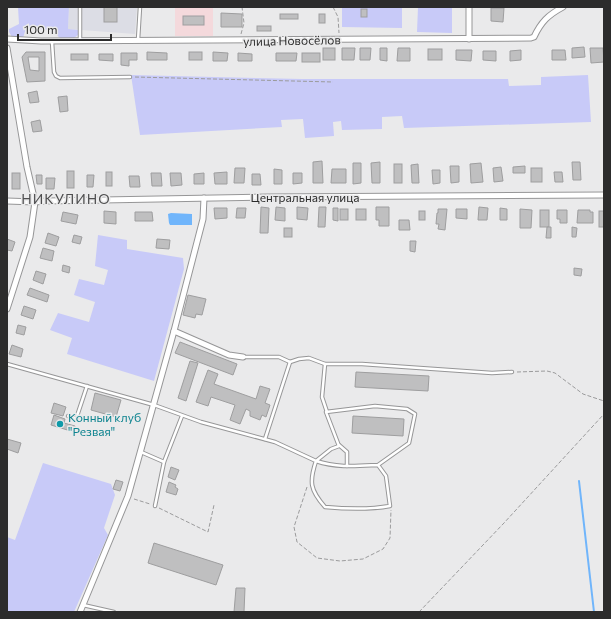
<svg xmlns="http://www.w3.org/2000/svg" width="611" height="619" viewBox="0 0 611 619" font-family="Commissioner,sans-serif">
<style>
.commercial{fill:#f4d9dc}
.built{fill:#dcdde5}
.green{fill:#c8caf8}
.water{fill:#70b5fb}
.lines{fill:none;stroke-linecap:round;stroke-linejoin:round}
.stream{stroke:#70b5fb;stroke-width:2}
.building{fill:#bfbfc0;stroke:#9e9e9f;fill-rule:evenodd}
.service-casing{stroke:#969697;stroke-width:4.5}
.minor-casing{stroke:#969697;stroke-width:7}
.path{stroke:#9b9b9c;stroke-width:1;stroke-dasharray:4 2;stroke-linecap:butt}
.service{stroke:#fff;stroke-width:2.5}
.minor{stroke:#fff;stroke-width:5}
.culture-dot{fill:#0f9aa8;stroke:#eaeaeb;stroke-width:1.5}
.labels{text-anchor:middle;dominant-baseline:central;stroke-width:3;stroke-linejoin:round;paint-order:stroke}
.street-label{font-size:12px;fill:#2c2c2c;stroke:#eaeaeb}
.culture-label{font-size:12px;fill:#0d838f;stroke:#eaeaeb;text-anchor:start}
.quarter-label{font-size:14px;letter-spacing:1px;fill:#4e4e4f;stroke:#eaeaeb}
</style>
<rect width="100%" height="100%" fill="#eaeaeb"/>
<rect class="commercial" x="175" y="7" width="38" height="29"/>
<path class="built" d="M69,7H137L135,34L68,29Z"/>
<g class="green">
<path d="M18,7H69L68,29L79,30L78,35L74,38H60L51,30L26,28L23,38L12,37L9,32V29L19,24Z"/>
<path d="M342,7H402V28L342,27Z"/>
<path d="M418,7H452V33L417,32Z"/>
<path d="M131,75L302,79H508L509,86L541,85V77L588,75L591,122L404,128L402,116L382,117V129L342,130L341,121L333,122L334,136L305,138L303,119L281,120L282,127L140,135Z"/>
<path d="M98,235L127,240V249L183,258L184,269L154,381L67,354L72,338L50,330L58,313L89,322L95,302L74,295L79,279L104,285L108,270L95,266Z"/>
<path d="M43,463L111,484L115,495L104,528L108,535L74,612H7V537L15,540Z"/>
</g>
<path class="water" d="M171,213L192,214V225H170L169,223L168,214Z"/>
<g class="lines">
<path class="stream" d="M579,481L594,612"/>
</g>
<g class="building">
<rect x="104" y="7" width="13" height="15"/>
<path d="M491,8H504L503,22L491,21Z"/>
<rect x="361" y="9" width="6" height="8"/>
<path d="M221,13L242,14V27H221Z"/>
<rect x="280" y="14" width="18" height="5"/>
<rect x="319" y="14" width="6" height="9"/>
<rect x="183" y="16" width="21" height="9"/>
<rect x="257" y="26" width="14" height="5"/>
<path d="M584,47L585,57L572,58V48Z"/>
<rect x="323" y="48" width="12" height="12"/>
<path d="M342,48H355L354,60H342Z"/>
<path d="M360,48H371L370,60H360Z"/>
<path d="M380,48H387V61L380,60Z"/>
<path d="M398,48H410V61H397Z"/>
<path d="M590,48H603L604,62L591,63Z"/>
<rect x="428" y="49" width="14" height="11"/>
<path d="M456,50H472L471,61L456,60Z"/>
<path d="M521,50V60L510,61V51Z"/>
<path d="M552,50H565L566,60H552Z"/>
<path d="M483,51H496V61L483,60Z"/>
<path d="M26,52H45V81L27,82L22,57ZM28,57H39V71L30,70Z"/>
<path d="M147,52L167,53V60H147Z"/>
<rect x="189" y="52" width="13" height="8"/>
<path d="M213,52L228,53L227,61H213Z"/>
<path d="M121,53H137V60H129V66L121,65Z"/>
<path d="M238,53L252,54V61H238Z"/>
<path d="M276,53H297L296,61H276Z"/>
<rect x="302" y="53" width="18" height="9"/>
<rect x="71" y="54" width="17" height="6"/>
<path d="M99,54H113V61L99,60Z"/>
<path d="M37,91L39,102L30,103L28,93Z"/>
<path d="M67,96L68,111L60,112L58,97Z"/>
<path d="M40,120L42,131L33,132L31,122Z"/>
<path d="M322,161L323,183H313V162Z"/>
<path d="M380,162V183H372L371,163Z"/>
<path d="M572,162H580L581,180H573Z"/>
<path d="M353,163H361V183L353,184Z"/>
<path d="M481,163L483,182L471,183L470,164Z"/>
<rect x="394" y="164" width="8" height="19"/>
<path d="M418,164L419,183H412L411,165Z"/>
<path d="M450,166H459V182L451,183Z"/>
<path d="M525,166V173H513V167Z"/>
<path d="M501,167L503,181L494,182L493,168Z"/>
<path d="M235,168H245L244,183H234Z"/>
<rect x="531" y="168" width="11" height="14"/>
<path d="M274,169L282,170V184H274Z"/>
<path d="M332,169H346V183H331Z"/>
<path d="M432,170H440V183L433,184Z"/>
<rect x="67" y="171" width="7" height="17"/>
<rect x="106" y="172" width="6" height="14"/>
<path d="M227,172V184H215L214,173Z"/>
<path d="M554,172H562L563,182H555Z"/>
<rect x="12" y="173" width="8" height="16"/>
<path d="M151,173H161L162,186H152Z"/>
<path d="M170,173H181L182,185L171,186Z"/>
<path d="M204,173V184H194V174Z"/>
<path d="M293,173H302V183L293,184Z"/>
<path d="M252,174H260L261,185H252Z"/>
<path d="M36,175H42V184H37Z"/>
<path d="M87,175H94L93,187H87Z"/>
<path d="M129,176H139L140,187H130Z"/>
<path d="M46,178H55L54,189H46Z"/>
<path d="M261,207L269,208L268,233H260Z"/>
<path d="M276,207L285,208V221L275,220Z"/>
<path d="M297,207L308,208L307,220L297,219Z"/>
<path d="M319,207H326L325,227H318Z"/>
<path d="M376,207H389V226H379V220H376Z"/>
<path d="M479,207L488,208L487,220H478Z"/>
<path d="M214,208H227V218L215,219Z"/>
<path d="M237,208H246L245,218H236Z"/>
<path d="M333,208H338V221L333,220Z"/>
<path d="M500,208L507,209V220H500Z"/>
<rect x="340" y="209" width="8" height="11"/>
<rect x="356" y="209" width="10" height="11"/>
<path d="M438,209H447L445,230L438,229L439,224H436L437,213H438Z"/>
<path d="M456,209H467V219L456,218Z"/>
<path d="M520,209L532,210L531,228H520Z"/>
<rect x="540" y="210" width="9" height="17"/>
<path d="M557,210H567V223H560V219H557Z"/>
<path d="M578,210H590V212H593V223H577Z"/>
<path d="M104,211L116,212V224L104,223Z"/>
<rect x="419" y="211" width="6" height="9"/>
<rect x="599" y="211" width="5" height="16"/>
<path d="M63,212L78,215L76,224L61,221Z"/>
<path d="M135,212H152L153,221H135Z"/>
<path d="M399,220H409L410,230H399Z"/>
<path d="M547,227H551V238H546Z"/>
<path d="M572,227L577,228L576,237H572Z"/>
<rect x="284" y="228" width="8" height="9"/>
<path d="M48,233L59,237L56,246L45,243Z"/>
<path d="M74,235L82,237L80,244L72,242Z"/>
<path d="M7,239L15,242L12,251L7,250Z"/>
<path d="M157,239L170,240L169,249L156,248Z"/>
<path d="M410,241H416L415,252L410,251Z"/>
<path d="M43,248L54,251L52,261L40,258Z"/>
<path d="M63,265L70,267L69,273L62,271Z"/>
<path d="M574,268L582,269L581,276L574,275Z"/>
<path d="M36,271L46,274L43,284L33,280Z"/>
<path d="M30,288L49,295L47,302L27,295Z"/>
<path d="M188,295L206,299L202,315L196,314L195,318L183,315Z"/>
<path d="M24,306L36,310L33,319L21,315Z"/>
<path d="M18,325L26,327L24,335L16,333Z"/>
<path d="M180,342L237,364L233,375L175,353Z"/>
<path d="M12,345L23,349L21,357L9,354Z"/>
<path d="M190,361L198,363L186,401L178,398Z"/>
<path d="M208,370L218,374L214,384L256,399L260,386L270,389L265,403L270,405L266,417L262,415L260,420L250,416V411L246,409L240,424L230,420L235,405L211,397L208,406L196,402Z"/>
<path d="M356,372L429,376L428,391L355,387Z"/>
<path d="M95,393L121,400L116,417L91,410Z"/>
<path d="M54,403L66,407L63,416L51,413Z"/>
<path d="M54,415L65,419L64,423L75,426L74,432L51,425Z"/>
<path d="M353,416L404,419L403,436L352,433Z"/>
<path d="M7,439L21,443L18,453L7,449Z"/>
<path d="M171,467L179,470L175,480L168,477Z"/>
<path d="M116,480L123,482L120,491L113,489Z"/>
<path d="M169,482L176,485L175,487L178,489L176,495L166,492Z"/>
<path d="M154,543L223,565L216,585L148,563Z"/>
<path d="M236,588H245L244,612H234Z"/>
</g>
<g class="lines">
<g class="service-casing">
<g id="service">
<path d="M80,40V7"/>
<path d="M138,40L140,7"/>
<path d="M52,42L54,72L56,76L60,78L130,77"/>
<path d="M244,357H279L290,362L299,359L309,358L325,364H362L492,373L512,372"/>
<path d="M7,364L154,405L201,422L275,442L316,461L331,449L339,446L326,412L375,406L407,409L415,414L409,443L378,465L386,476L390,506C368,510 347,509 325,507C310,490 309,482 316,461C337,468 357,466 378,465"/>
<path d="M325,364L322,397L327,412"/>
<path d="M68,416L76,419L87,386"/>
<path d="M265,439L290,362"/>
<path d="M339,445L347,452V466"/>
<path d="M141,452L164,462"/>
<path d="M155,506L164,462L182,416"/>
<path d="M83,605L114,612"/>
</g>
</g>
<g class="minor-casing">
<g id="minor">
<path d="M469,7V39"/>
<path d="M7,39L41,41L531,38L534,37C541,22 548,15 563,7"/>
<path d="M7,48L27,167L35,202L30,237L7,309"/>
<path d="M7,201L35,202L46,201L267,197L604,195"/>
<path d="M174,331L229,355L243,357"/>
<path d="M80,612L128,496L174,331L203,219L204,198"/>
</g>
</g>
<g class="path">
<path d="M333,7L338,17L339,33"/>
<path d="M241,34L244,23L242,7"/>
<path d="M135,77L333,82"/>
<path d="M517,372L547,371L555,373L583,394L604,401"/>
<path d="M307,487L294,527L297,542L317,558L340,561L363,559L383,549L390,538L391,510"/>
<path d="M134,499L150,504"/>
<path d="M159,508L208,532L214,505"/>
<path d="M419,612L504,523L604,414"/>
</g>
<use href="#service" class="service"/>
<use href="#minor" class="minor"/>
</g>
<circle class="culture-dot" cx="60" cy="424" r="4"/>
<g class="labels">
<g class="street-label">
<text transform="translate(292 40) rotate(-1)">улица Новосёлов</text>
<text x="305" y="197">Центральная улица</text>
</g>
<g class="culture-label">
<text x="68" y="417">Конный клуб<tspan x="68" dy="14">"Резвая"</tspan></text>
</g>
<g class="quarter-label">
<text x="66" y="198">НИКУЛИНО</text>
</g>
</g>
<rect width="611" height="619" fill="none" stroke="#2c2c2c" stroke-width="16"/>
<path d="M18 34v6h93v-6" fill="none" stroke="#2c2c2c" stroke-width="2"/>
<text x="24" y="34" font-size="12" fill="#2c2c2c" stroke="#eaeaeb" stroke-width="3" paint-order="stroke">100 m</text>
</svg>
